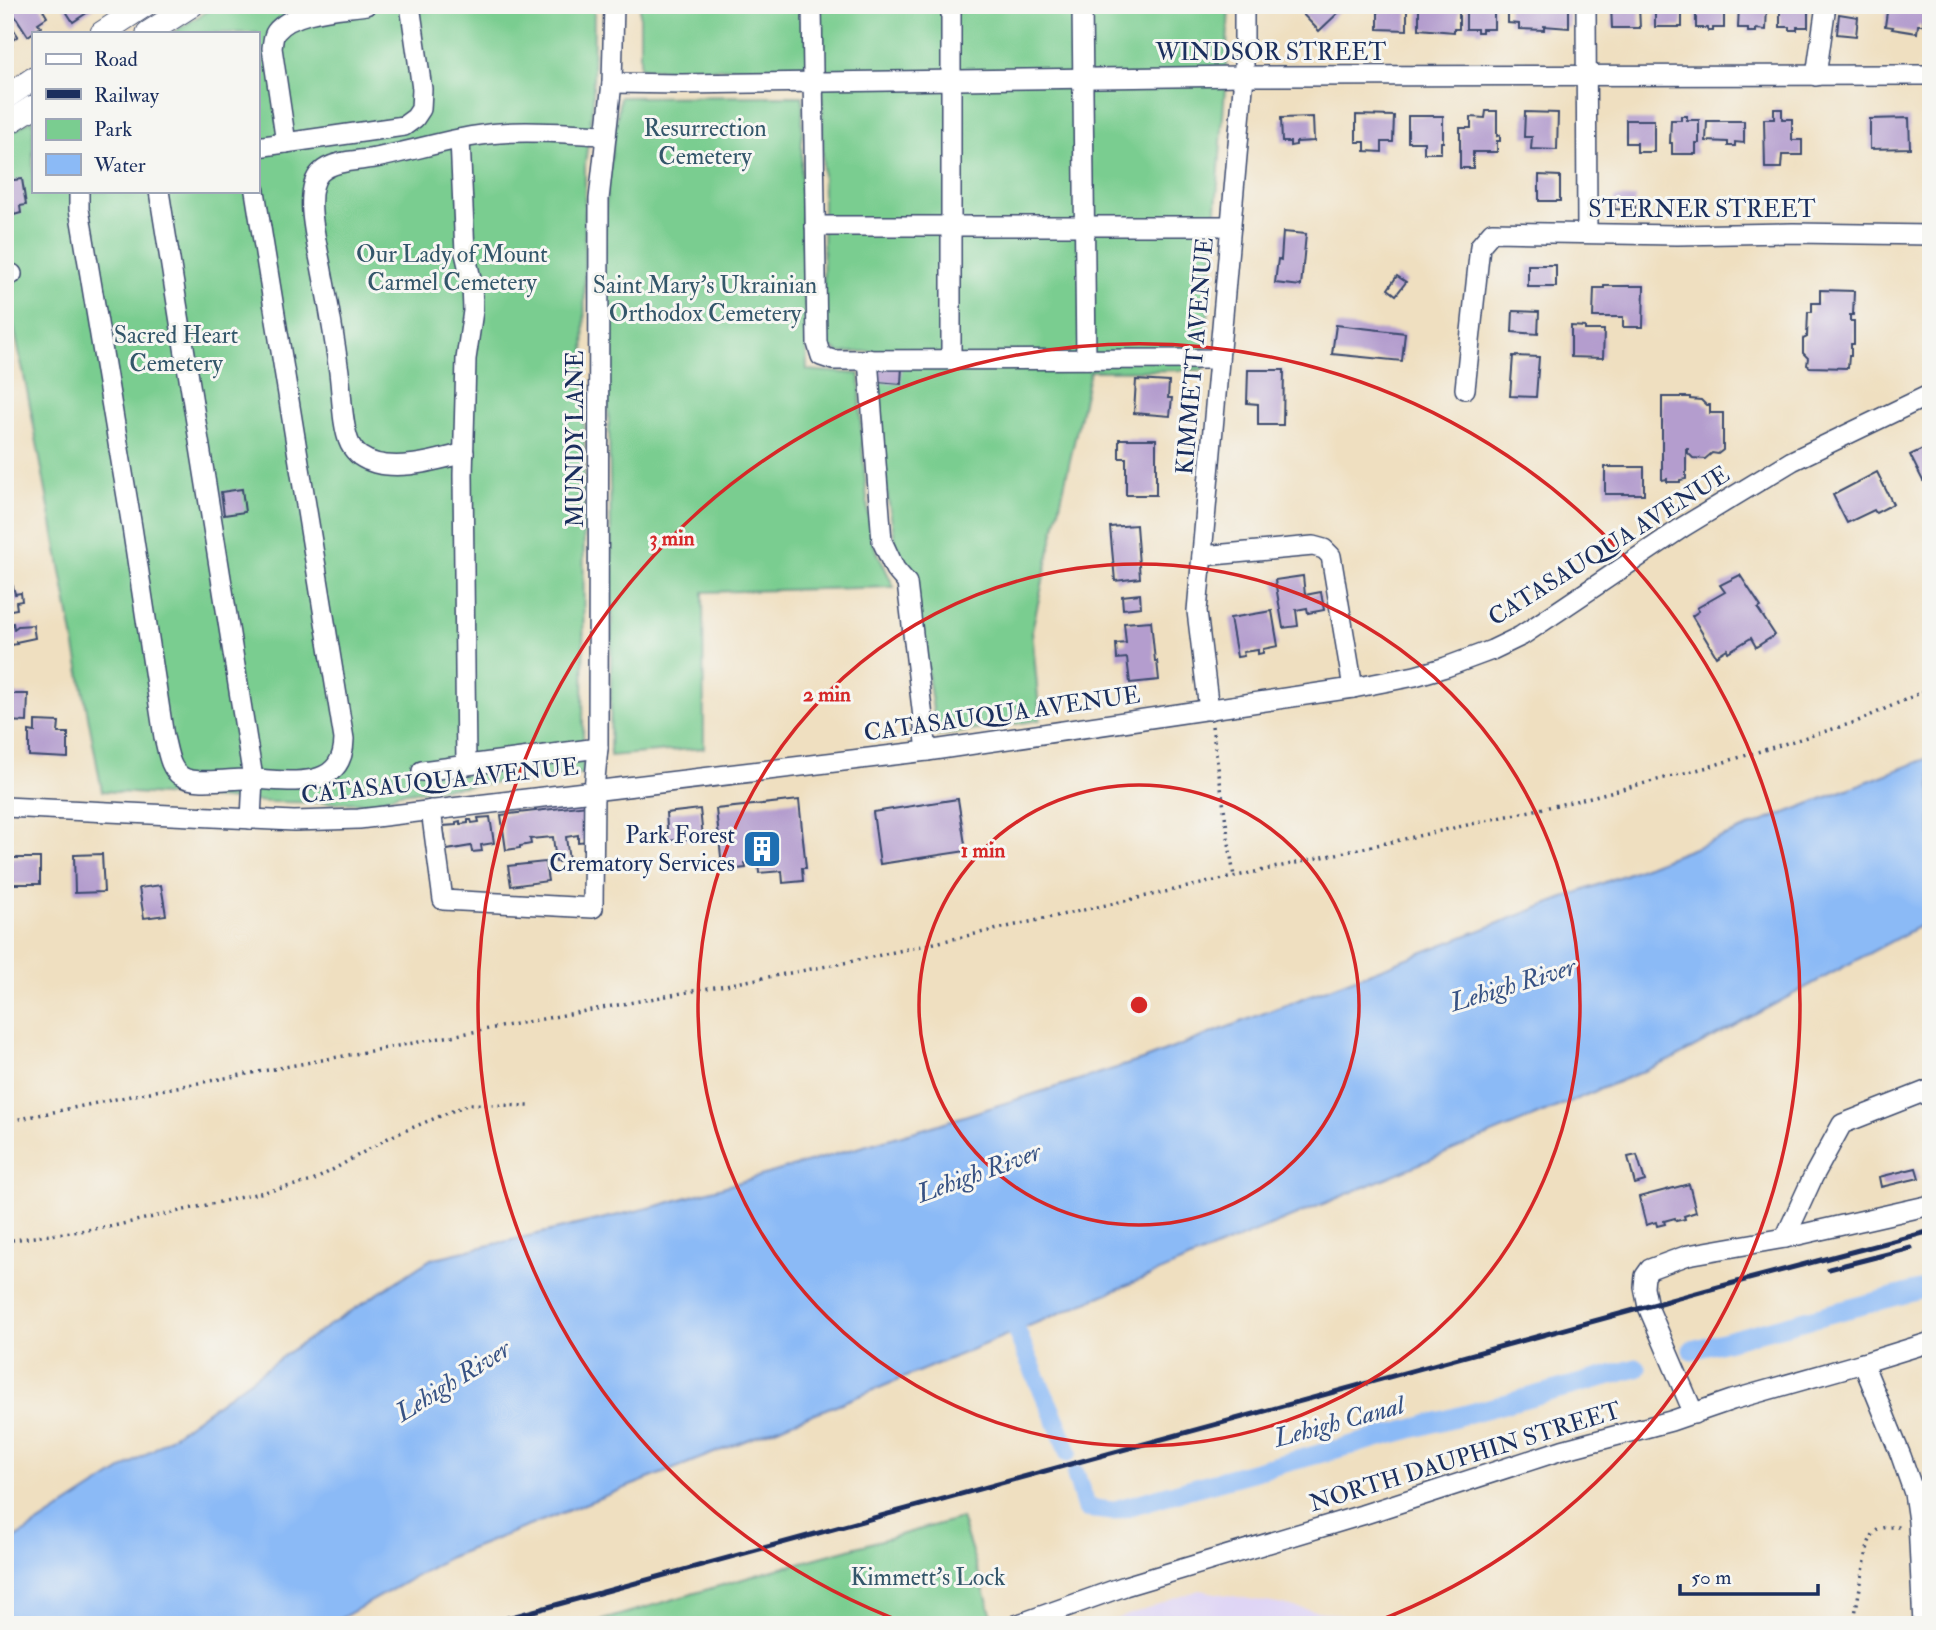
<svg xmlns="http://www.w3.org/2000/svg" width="1936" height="1630" viewBox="0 0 1936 1630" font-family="'IM FELL Double Pica',serif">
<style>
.built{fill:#dfd5f5}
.green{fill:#7acd90;stroke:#4a7e77;stroke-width:2}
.water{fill:#8bbaf6;stroke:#5374aa;stroke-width:2}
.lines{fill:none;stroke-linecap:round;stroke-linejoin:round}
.canal{stroke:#8bbaf6;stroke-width:19}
.building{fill:#b49dce}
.minor-casing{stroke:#3b496d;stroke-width:22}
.major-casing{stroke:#3b496d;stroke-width:25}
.path{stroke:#3b496d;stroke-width:3.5;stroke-dasharray:2 5;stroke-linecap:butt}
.minor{stroke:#fff;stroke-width:19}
.major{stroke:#fff;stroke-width:23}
.rail{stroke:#1b2f5e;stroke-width:5}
.ring{fill:none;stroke:#d62828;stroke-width:3.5}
.labels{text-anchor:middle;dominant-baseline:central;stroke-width:6;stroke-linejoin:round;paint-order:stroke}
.street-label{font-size:24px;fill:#1b2f5e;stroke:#f6f6f2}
.park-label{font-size:24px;fill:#33566a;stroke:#f6f6f2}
.poi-label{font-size:24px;fill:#1b2f5e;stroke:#f6f6f2;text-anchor:end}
.water-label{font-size:26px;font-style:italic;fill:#375284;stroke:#f6f6f2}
.centre{fill:#d62828;stroke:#f6f6f2;stroke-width:3.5}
.ring-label{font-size:21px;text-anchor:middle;font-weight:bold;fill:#d62828;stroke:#f6f6f2;stroke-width:6;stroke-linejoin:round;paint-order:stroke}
</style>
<rect width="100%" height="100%" fill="#f6f6f2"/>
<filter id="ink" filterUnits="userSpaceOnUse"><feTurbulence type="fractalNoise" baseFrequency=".0143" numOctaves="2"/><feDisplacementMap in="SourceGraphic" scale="14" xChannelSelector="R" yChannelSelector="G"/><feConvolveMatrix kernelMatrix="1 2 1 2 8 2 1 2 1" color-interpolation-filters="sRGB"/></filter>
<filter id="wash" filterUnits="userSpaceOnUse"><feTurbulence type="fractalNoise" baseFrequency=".00686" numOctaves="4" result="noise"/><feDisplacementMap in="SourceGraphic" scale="28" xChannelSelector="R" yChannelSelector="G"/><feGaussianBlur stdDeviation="1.57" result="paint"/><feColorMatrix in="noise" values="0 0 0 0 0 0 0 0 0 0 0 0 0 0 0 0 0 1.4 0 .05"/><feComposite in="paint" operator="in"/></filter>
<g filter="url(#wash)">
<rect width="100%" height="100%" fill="#efdfc0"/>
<path class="built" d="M1199,1590L1396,1625H1099Z"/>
<g class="green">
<path d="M217,5H594L593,102L585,164L583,774L398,793L374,803L270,802L102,791L29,400L5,284V136L33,119V191H257V33H172Z"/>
<path d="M640,5H1229L1225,89L1204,370L1090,371L1032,630L1040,720L937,736L913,576L896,546L886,487L874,351L841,353L824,344L822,66L669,70L640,68Z"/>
<path d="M803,96L801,186L807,370L860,374L861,430L868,512L874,545L894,587L703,592L704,748L610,756L612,594L609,429L603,255L607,187L620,97Z"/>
<path d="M961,1518L994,1622L987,1625H586L777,1569Z"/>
</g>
<path class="water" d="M1931,757V920L1673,1059L879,1388L450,1557L329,1625H5V1545L157,1447L293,1349L431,1259L657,1206L926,1128L1142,1060Z"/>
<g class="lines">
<g class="canal">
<path d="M1006,1308C1016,1326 1022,1346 1031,1365C1043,1394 1058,1421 1068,1452"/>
<path d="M1692,1350L1931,1287"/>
<path d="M1076,1475L1086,1508L1112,1511L1189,1489L1637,1368"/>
</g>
</g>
<g id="blocks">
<g class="building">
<path d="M8,5H40L47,17L38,23L41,27L28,36Z"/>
<path d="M62,5H92L94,8L73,22Z"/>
<path d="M1294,5H1332L1339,12L1319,31Z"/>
<path d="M1378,5L1407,6V30L1378,29Z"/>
<path d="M1419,5H1459V29H1454V32L1419,29Z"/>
<path d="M1494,5V29H1482V32H1477V29H1466V6Z"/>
<path d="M1508,5H1569V28L1544,26V30L1519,29V24L1508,23Z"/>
<path d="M1611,5L1639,6L1640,28H1612Z"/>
<rect x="1655" y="5" width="27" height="22"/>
<path d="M1696,5H1724V28H1713V31H1708L1707,28H1696Z"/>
<path d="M1739,5L1767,6L1766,30L1756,29V32H1748V28H1738Z"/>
<path d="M1780,5H1808V27H1797V30H1790V27H1780Z"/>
<path d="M1888,5H1925L1923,25H1918L1917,33L1892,29L1893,27L1885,26Z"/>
<path d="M1839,14L1858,17L1856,36L1837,34Z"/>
<path d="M5,16L18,36L10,42L12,45L5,49Z"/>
<path d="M1774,109H1782V119H1792V140H1802V155H1782L1781,168H1765L1764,119H1774Z"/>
<path d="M1486,111H1497V136L1500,135V141H1497V152H1473V168H1460V128H1471V117L1485,118Z"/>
<path d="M1525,112L1558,113L1557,150L1531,149L1532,137H1524Z"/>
<path d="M1356,115L1394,116L1393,142H1382V152L1365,151V142H1356Z"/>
<path d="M1408,116H1443V142H1441V153H1424V142H1408Z"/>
<path d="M1681,116H1687V120H1699V143H1696V154H1672V143H1670L1671,120H1681Z"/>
<path d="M1313,117L1314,141L1296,142V145L1290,146V142H1282L1281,118Z"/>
<path d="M1909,118L1910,148L1870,149V119Z"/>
<path d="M1626,120H1654V152H1637V143H1626Z"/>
<path d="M1707,121H1744V143L1735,142V146H1728V142L1706,141Z"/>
<path d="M1539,175L1560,176V201H1539Z"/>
<path d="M22,179L26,205L20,206L21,213L14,215L13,207L7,208L5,181Z"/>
<path d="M1615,197L1635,198V210L1614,209Z"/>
<path d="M1283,232L1306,234L1301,286L1275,283L1278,259L1281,260Z"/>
<path d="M9,239L13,260L5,265V241Z"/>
<rect x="1528" y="265" width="28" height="22"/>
<path d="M1397,276L1406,282L1396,295L1388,289Z"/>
<path d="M1604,286H1644L1643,327H1623V317H1593L1594,288H1604Z"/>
<path d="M1820,290L1854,291L1853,315H1850V321H1854V344H1851V356H1849L1848,368L1810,367L1807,365L1808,358L1803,353V339L1807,337L1808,312H1812V303H1820Z"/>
<path d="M1513,311L1539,312L1538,334L1512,332Z"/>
<path d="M1336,325L1405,333L1402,361L1332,354Z"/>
<path d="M1571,326L1585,327V330H1604L1603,358L1571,357Z"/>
<path d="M5,340H8L13,366L5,367Z"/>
<path d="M1513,356L1539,357L1536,397L1510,396Z"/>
<path d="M879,365L902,366L901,384L878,382Z"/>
<path d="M1248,370H1284L1283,425H1258V404L1247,403Z"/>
<path d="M1136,380L1169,382L1168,398H1172L1170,416L1134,413Z"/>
<path d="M1662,397H1690V399L1701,400L1706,405H1710V413H1723V450L1718,454L1712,453L1705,459L1693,458L1688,453V449H1686V479L1680,480V482H1667V479L1662,480Z"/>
<path d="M1119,439H1156V495H1126V458H1119Z"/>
<path d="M1931,445V477L1923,481L1910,455Z"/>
<rect x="1605" y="467" width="39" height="27"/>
<path d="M1877,472L1893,504L1876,513L1874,510L1847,523L1833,495Z"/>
<path d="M242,489L245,512L224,515L221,492Z"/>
<path d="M1136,525L1140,578L1115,581L1110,527Z"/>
<path d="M1740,575L1761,607L1758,609L1775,635L1756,647L1751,638L1728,652L1727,649L1716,656L1692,616L1699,611L1697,608L1725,592L1720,585Z"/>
<path d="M1303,576L1305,595L1321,592L1324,610L1308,613L1307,608L1296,610L1298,626L1283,628L1275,580Z"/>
<path d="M13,586L15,594L21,593L22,601L16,602L17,609L5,611V588Z"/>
<path d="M1140,594L1141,607L1123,609L1122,596Z"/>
<path d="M1272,611L1278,646L1263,649V653L1258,654V650L1243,652L1244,656L1237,657L1230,618Z"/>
<path d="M1151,621L1155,661H1157L1159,680L1130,683L1127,658L1117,659L1116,644L1126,643L1124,623Z"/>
<path d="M13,623L14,629L18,626L33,625L35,638L16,642L17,644L5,646V625Z"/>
<path d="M11,694H28L27,722L6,721L7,701H11Z"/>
<path d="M35,721L59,722L58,733H68V758L29,756V731L35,732Z"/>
<path d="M958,799L966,851L880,864L873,812Z"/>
<path d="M799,800L806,868H802L803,881L783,883L782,871L759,873L758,862L745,863L746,868L726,870L725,866H722L716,809Z"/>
<path d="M587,805L589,841L578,842V835L566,837L569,861L556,862L553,837L530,839L531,844L520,846V848L506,850L501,815Z"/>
<path d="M700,809L703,837L668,841L666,813Z"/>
<path d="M490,817L494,843L481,845L482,851L472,852L471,846L447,850L443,826L456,825V822L460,821V824L468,823V820H471L472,823L479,822L478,818Z"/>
<path d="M102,854L104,892L75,893L74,855Z"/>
<rect x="5" y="858" width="35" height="26"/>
<path d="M545,862L548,881L511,886L508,866Z"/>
<path d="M161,885L166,915L144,918L139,888Z"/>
<path d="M1637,1155L1645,1181L1635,1184L1628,1157Z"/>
<path d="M1916,1168L1919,1178L1881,1187L1879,1177Z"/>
<path d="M1689,1184L1696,1212L1684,1216L1685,1219L1676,1221L1675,1218L1664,1221L1665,1224L1657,1226L1656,1222L1646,1225L1639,1197Z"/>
</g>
</g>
</g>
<g filter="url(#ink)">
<use href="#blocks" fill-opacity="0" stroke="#3b496d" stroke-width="2"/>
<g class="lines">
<g class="minor-casing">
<g id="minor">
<path d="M812,5L817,343L821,356L833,360L1219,359"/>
<path d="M951,5V359"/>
<path d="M1082,5L1086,359"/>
<path d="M1586,5L1587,233"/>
<path d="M1816,76L1826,5"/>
<path d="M612,83L682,84L1244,76L1931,75"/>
<path d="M460,139L465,253L472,283L473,311L466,359L463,475L466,765"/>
<path d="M286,143L272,48C273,42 273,36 276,32C293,10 341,9 366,5"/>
<path d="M257,147L404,126L415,118L421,109L422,89L410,5"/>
<path d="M79,191V209L132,527L164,737C168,751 169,768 181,776C193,785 229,779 245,779C282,778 343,796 344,739L255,191"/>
<path d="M159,191L253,778L251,819"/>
<path d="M815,226H1231"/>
<path d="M5,278L12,274"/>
<path d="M868,359L882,541L895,569L907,583L927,751"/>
<path d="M1465,389L1480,246L1492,232L1677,235L1793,233L1931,235"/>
<path d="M464,453C435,461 387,475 360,456C357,454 352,448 350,444C341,425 342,387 338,365C334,334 328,302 322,271C318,247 302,192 320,173C333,160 358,161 375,158C417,150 458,136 500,133C535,130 571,134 606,135"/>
<path d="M1202,556L1313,546L1324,549L1331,556L1353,688"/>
<path d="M1209,710L1197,611L1244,76V5"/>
<path d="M422,771L598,748"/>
<path d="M5,807L294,821L359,819L927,751L1353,688L1415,676L1446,667L1492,650L1521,636L1683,527L1792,461L1931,394"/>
<path d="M431,810L443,900L593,908L594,789L598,748L599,199L612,83L614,5"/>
<path d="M1785,1238L1813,1177L1842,1124L1931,1089"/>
<path d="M1863,1363L1901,1456L1914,1493L1918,1521L1923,1625"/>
<path d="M1694,1414L1648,1307L1644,1287L1645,1276L1650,1269L1688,1255L1785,1238L1931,1205"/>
<path d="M1016,1625L1125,1586L1362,1515L1562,1450L1671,1421L1732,1400L1863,1363L1931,1342"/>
</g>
</g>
<g class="major-casing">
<g id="major">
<path d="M102,33L145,5"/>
<path d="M148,33L192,5"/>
<path d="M5,98L33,79"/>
<path d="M5,125L33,107"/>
</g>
</g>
<g class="path">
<path d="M1212,726L1234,877"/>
<path d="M5,1122L150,1092L849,962L1571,802L1708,767L1856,722L1931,688"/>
<path d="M5,1241L109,1227L313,1181L390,1137L469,1104L530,1106"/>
<path d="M1853,1625L1868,1545C1875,1525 1883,1527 1901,1527"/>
</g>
<use href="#minor" class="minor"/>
<use href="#major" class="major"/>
<g class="rail">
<path d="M1829,1269L1911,1248"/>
<path d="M482,1625L1722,1286L1931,1231"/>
</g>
</g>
</g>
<g class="ring">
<circle cx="1139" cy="1005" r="220"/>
<circle cx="1139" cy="1005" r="441"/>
<path d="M908 1624A661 661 0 1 1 1370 1624"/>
</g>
<defs>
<g id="building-square" transform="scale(2.0125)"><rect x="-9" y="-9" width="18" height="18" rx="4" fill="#1f6fb2" stroke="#f6f6f2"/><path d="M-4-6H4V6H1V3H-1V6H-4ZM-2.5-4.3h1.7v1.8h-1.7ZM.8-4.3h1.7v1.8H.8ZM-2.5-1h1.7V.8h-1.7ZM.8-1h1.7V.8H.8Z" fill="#fff"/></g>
</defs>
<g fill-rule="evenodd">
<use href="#building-square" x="762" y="849"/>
</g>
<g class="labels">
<g class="street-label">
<text x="1271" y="52">WINDSOR STREET</text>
<text x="1702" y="209">STERNER STREET</text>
<text transform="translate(1195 356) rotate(-85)">KIMMETT AVENUE</text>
<text transform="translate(575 439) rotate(-90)">MUNDY LANE</text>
<text transform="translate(1609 546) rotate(-32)">CATASAUQUA AVENUE</text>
<text transform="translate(1002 714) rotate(-8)">CATASAUQUA AVENUE</text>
<text transform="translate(440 781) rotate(-6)">CATASAUQUA AVENUE</text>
<text transform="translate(1465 1457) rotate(-17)">NORTH DAUPHIN STREET</text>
</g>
<g class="park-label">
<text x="705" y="128">Resurrection<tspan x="705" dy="28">Cemetery</tspan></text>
<text x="452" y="254">Our Lady of Mount<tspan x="452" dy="28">Carmel Cemetery</tspan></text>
<text x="705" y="285">Saint Mary's Ukrainian<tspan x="705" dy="28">Orthodox Cemetery</tspan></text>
<text x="176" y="335">Sacred Heart<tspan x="176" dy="28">Cemetery</tspan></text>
<text x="928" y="1577">Kimmett's Lock</text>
</g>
<g class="poi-label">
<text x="735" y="835">Park Forest<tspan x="735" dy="28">Crematory Services</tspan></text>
</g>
<g class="water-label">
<text transform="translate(1513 985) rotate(-17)">Lehigh River</text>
<text transform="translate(979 1173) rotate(-20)">Lehigh River</text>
<text transform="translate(453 1381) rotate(-32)">Lehigh River</text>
<text transform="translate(1339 1422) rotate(-15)">Lehigh Canal</text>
</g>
</g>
<circle cx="1139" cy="1005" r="10" class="centre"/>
<g class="ring-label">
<text x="672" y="545">3 min</text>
<text x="827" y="701">2 min</text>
<text x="983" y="857">1 min</text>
</g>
<rect width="1936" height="1630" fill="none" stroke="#f6f6f2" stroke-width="28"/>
<rect x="32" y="32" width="228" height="161" fill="#f6f6f2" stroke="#9ea6b7" stroke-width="2"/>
<rect x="46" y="54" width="35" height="10" fill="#ffffff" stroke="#9ea6b7" stroke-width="2"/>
<text x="94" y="66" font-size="21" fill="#1b2f5e">Road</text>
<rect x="46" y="89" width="35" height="10" fill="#1b2f5e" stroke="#9ea6b7" stroke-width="2"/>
<text x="94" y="102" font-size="21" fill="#1b2f5e">Railway</text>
<rect x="46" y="119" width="35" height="21" fill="#7acd90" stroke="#9ea6b7" stroke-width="2"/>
<text x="94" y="136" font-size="21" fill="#1b2f5e">Park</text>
<rect x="46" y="154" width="35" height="21" fill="#8bbaf6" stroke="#9ea6b7" stroke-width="2"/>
<text x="94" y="172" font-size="21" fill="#1b2f5e">Water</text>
<path d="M1680 1584v10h138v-10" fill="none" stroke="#1b2f5e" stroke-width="3.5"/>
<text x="1691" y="1584" font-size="21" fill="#1b2f5e" stroke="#f6f6f2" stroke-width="5" paint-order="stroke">50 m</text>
</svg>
